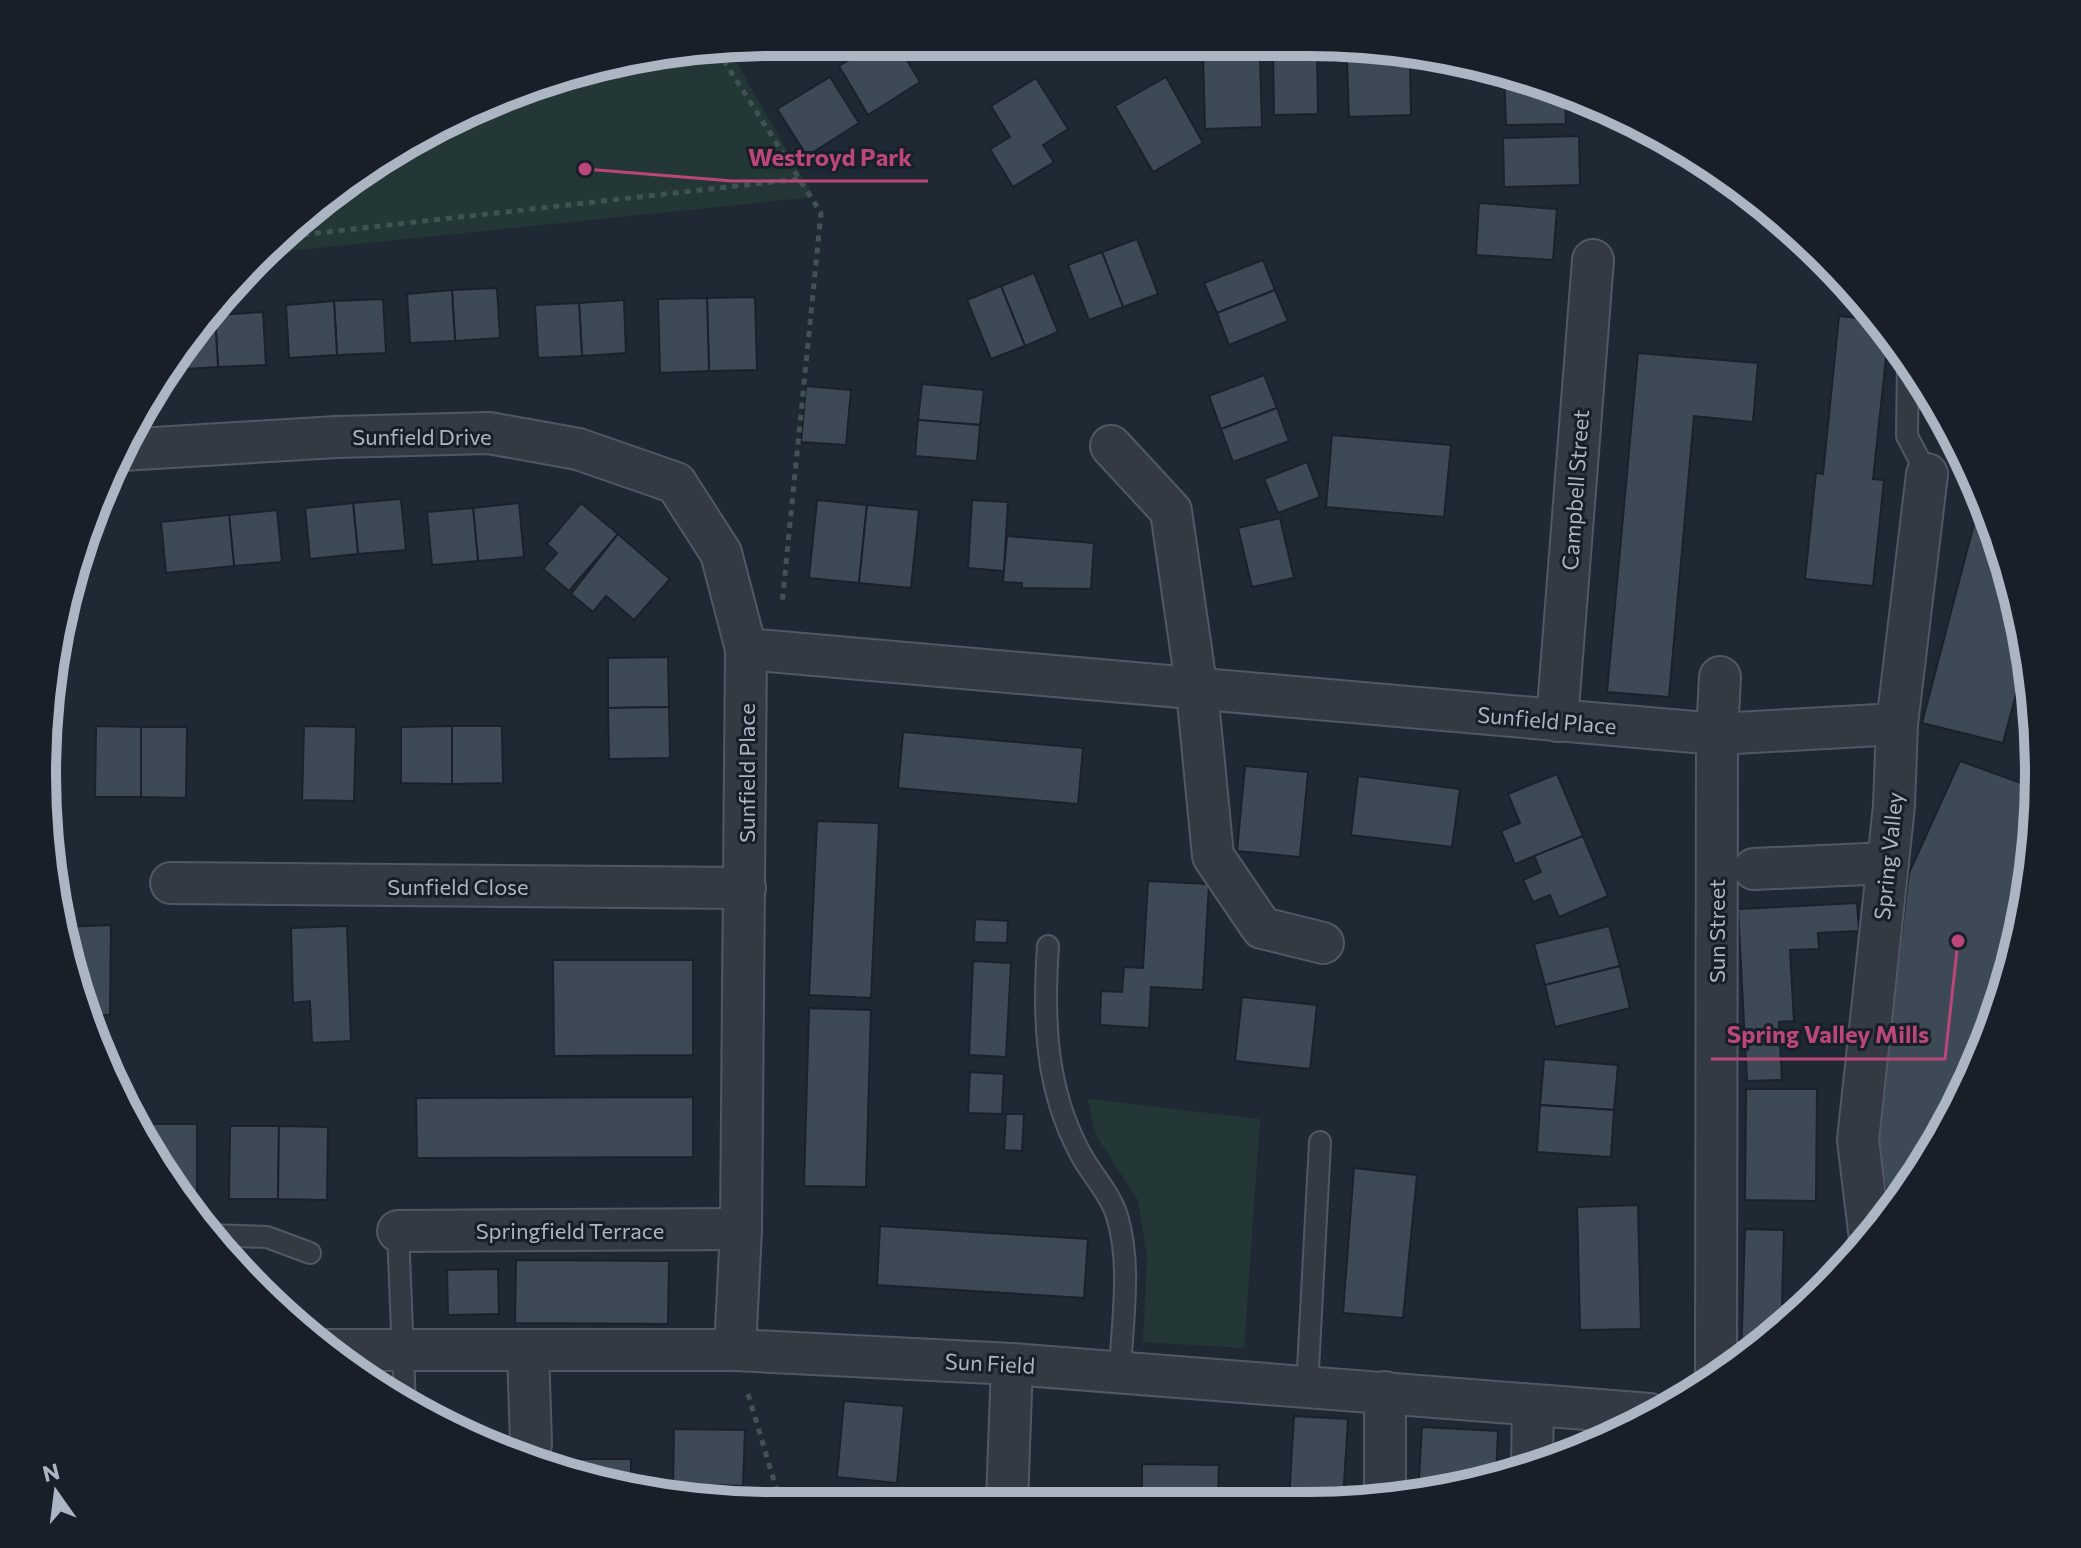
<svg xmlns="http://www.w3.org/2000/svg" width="2081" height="1548" viewBox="0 0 2081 1548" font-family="Commissioner,sans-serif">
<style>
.green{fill:#243737}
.building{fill:#3e4956;stroke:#1a212b;stroke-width:2}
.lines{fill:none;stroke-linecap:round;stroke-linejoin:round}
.lane-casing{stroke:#505863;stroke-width:24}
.street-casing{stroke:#505863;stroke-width:44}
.path{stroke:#415254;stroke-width:5;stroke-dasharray:6 6;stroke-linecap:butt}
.lane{stroke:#333a44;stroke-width:20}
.street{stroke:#333a44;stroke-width:40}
.labels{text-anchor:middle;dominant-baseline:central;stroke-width:6;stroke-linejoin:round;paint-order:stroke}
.street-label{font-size:22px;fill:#acb5c2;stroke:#181f29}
.rim{fill:none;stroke:#acb5c2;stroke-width:10}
.leader{fill:none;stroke:#bb477a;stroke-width:3}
.callout-dot{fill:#bb477a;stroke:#181f29;stroke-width:3}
.callout-label{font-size:24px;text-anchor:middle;font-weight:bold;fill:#bb477a;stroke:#181f29;stroke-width:6;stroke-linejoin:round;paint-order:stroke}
</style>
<rect width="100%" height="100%" fill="#1f2934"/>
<g class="green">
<path d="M728,48L814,197L270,253L408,140L584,67Z"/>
<path d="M1088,1099L1260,1119L1244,1348L1143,1342L1147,1258L1138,1200L1095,1134Z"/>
</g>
<g class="building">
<path d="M875,44L883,56L899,47L920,82L868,115L839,66Z"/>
<path d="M1317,51L1318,114L1274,115L1273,52Z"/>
<path d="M1260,56L1262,127L1205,129L1203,57Z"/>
<path d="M1410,60L1411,115L1349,117L1347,61Z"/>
<path d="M1504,71L1565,98L1566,124L1506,125Z"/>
<path d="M830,77L859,123L807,156L777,109Z"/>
<path d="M1166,77L1203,143L1153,172L1115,106Z"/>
<path d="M1036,78L1068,129L1043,145L1054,162L1013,187L990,149L1010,137L991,106Z"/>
<path d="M1579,136L1580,185L1504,187L1503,138Z"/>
<path d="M1479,203L1557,209L1553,260L1476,255Z"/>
<path d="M1137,239L1158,294L1123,307L1102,252Z"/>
<path d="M1102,252L1123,307L1089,320L1068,265Z"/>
<path d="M1263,260L1275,290L1217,313L1204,283Z"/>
<path d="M1034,273L1058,332L1025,346L1001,286Z"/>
<path d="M1001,286L1025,346L991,359L967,300Z"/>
<path d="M497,288L500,338L455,341L452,290Z"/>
<path d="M452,290L455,341L410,343L407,294Z"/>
<path d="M1275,290L1288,321L1229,345L1217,313Z"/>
<path d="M755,297L757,370L709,371L707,298Z"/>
<path d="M707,298L709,371L660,373L658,299Z"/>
<path d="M383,299L386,353L337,355L334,301Z"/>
<path d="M624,300L626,353L582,356L579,303Z"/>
<path d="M334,301L337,355L289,358L286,305Z"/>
<path d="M579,303L582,356L538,358L535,305Z"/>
<path d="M263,312L266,365L218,367L215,315Z"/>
<path d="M215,315L218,367L171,370L208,316Z"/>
<path d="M1839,316L1879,320L1889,330L1873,479L1884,480L1873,586L1805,579L1816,473L1823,474Z"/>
<path d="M1638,353L1758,363L1753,422L1694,416L1669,697L1607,692Z"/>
<path d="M1264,375L1277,408L1221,429L1209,396Z"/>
<path d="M922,384L984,390L980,425L918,420Z"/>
<path d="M806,386L851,390L846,445L801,442Z"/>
<path d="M1277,408L1289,441L1233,462L1221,429Z"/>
<path d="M918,420L980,425L977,461L915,456Z"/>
<path d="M1332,435L1451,445L1444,517L1326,507Z"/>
<path d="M1307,462L1320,497L1278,513L1264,479Z"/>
<path d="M1981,497L2014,585L2026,657L2003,743L1922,723Z"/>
<path d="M401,499L406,550L358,554L353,503Z"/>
<path d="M817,500L867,505L859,583L809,578Z"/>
<path d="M972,500L1008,502L1004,571L968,568Z"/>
<path d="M353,503L358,554L310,559L305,508Z"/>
<path d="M519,503L524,557L478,561L473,508Z"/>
<path d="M581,503L618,534L569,591L543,569L557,553L547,544Z"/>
<path d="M867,505L919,510L911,588L859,583Z"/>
<path d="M473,508L478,561L432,565L427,512Z"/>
<path d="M277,510L282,562L234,566L229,515Z"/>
<path d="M229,515L234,566L166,573L161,522Z"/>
<path d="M1280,518L1294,578L1252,587L1238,528Z"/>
<path d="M618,534L670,579L634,620L606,596L593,612L571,594Z"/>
<path d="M1007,536L1094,543L1091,589L1022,588V583L1003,582Z"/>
<path d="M76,572L78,605H65Z"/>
<path d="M668,657L669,707L608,708V658Z"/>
<path d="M669,707L670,758L609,759L608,708Z"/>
<path d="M96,726L141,727V797H95Z"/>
<path d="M304,726L356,727L354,801L302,800Z"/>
<path d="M452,726H502L503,783L452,784Z"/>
<path d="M452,726V784L401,783V727Z"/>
<path d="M141,727H187L186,798L141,797Z"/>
<path d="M903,732L1083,748L1078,804L898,788Z"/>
<path d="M1960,761L2035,788L2033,870L2000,1010L1941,1140L1902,1194L1889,1204L1876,1141L1909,873Z"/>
<path d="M1245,766L1308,772L1300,857L1237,851Z"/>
<path d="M1557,774L1583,836L1515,864L1501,831L1520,823L1508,794Z"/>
<path d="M1358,776L1460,789L1452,847L1351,835Z"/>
<path d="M817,821L879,823L871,998L809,995Z"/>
<path d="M1583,836L1608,896L1559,917L1550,895L1533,902L1523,880L1541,872L1534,856Z"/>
<path d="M1148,881L1209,884L1203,990L1151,987L1149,1028L1100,1025L1101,991L1122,992L1124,967L1143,968Z"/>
<path d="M1857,903L1859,931L1818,933L1819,949L1790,950L1794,1021L1779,1022L1782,1080L1747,1081L1738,909Z"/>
<path d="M975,919L1008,921L1007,943L974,942Z"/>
<path d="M111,925L110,1015H84L64,927Z"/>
<path d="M347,926L351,1041L312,1043L310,1001L293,1003L291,928Z"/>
<path d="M1609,926L1620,966L1545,985L1534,944Z"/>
<path d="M553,960H693V1055L554,1056Z"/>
<path d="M973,961L1011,963L1006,1057L969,1055Z"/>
<path d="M1620,966L1630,1008L1555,1027L1545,985Z"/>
<path d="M1242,997L1317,1005L1310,1069L1235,1061Z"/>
<path d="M809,1008L871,1010L866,1187L804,1186Z"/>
<path d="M1544,1059L1618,1065L1614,1110L1540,1105Z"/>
<path d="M970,1072L1004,1074L1002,1114L968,1113Z"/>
<path d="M1746,1089H1817L1816,1201L1745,1200Z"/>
<path d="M693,1097V1157L417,1158L416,1098Z"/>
<path d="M1540,1105L1614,1110L1611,1157L1537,1152Z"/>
<path d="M1006,1114H1024L1022,1151L1004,1150Z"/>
<path d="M148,1124H197V1195H180L148,1134Z"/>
<path d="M230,1126H279L278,1199H229Z"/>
<path d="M279,1126L328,1127L327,1200L278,1199Z"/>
<path d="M1354,1168L1417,1175L1403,1318L1343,1313Z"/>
<path d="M1638,1205L1641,1329L1580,1330L1577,1207Z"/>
<path d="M880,1226L1088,1239L1084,1298L877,1285Z"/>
<path d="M1745,1229L1784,1230L1782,1304L1806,1305L1741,1361Z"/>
<path d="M516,1260L669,1261L668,1324L515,1323Z"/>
<path d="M498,1269L499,1314L448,1315L447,1270Z"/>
<path d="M844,1401L904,1406L897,1483L837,1477Z"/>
<path d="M1294,1416L1348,1419L1343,1500H1289Z"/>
<path d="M1422,1427L1498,1431L1496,1475L1418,1496Z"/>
<path d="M674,1429L745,1430L743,1486L713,1485V1502L677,1496V1484H673Z"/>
<path d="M556,1459H631V1489L584,1481L556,1469Z"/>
<path d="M1142,1464L1219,1465L1218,1501H1142Z"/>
</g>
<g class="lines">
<g class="lane-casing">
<g id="lane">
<path d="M1908,361L1907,436L1927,474"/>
<path d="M1048,946C1043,1018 1045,1088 1080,1153C1091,1174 1110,1193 1117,1216C1132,1265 1122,1321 1120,1373"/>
<path d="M398,1231L405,1406"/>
<path d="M208,1235L267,1237L310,1253"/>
<path d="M1307,1388L1320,1142"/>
</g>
</g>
<g class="street-casing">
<g id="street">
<path d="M1111,446L1171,511L1197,691L1213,856L1262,928L1323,943"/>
<path d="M122,450L336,437L489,433L578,449L676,483L721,553L746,649"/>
<path d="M1557,721L1593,260"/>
<path d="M1754,869L1888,863"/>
<path d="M171,883L745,888"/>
<path d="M398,1231L741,1229"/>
<path d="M1870,1239L1858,1140L1894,806L1897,724L1927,474"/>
<path d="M327,1350H735L1012,1364L1650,1414"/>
<path d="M528,1350L531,1444"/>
<path d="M735,1350L741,1229L746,649L1717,734L1897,724"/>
<path d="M1716,1376L1717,734L1720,677"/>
<path d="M1385,1392V1500"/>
<path d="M1532,1465L1533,1406"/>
<path d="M1007,1502L1012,1364"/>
</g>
</g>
<g class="path">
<path d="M717,50L821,213L782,604"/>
<path d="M291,236L799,179"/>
<path d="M748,1394L781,1504"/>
</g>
<use href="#lane" class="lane"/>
<use href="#street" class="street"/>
</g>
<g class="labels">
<g class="street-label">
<text x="422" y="436">Sunfield Drive</text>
<text transform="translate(1575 490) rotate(-86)">Campbell Street</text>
<text transform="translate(1547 720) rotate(5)">Sunfield Place</text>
<text transform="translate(746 773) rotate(-90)">Sunfield Place</text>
<text transform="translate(1888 856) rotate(-84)">Spring Valley</text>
<text x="458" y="886">Sunfield Close</text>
<text transform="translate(1716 931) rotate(-90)">Sun Street</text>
<text x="570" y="1230">Springfield Terrace</text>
<text transform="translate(990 1363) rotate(3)">Sun Field</text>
</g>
</g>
<path d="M0 0H2081V1548H0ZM774 56H1307A718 718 0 0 1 2025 774V774A718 718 0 0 1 1307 1492H774A718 718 0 0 1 56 774V774A718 718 0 0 1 774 56Z" fill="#181f29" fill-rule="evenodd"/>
<path class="rim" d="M774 56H1307A718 718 0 0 1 2025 774V774A718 718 0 0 1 1307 1492H774A718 718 0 0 1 56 774V774A718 718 0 0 1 774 56Z"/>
<path class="leader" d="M585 169L732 181H928M1958 941L1945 1059H1711"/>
<g class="callout-dot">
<circle cx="585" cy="169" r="8"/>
<circle cx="1958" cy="941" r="8"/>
</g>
<g class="callout-label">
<text x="830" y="166">Westroyd Park</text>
<text x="1828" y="1043">Spring Valley Mills</text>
</g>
<g transform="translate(56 1492) rotate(346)" stroke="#181f29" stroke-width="6" paint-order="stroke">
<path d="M0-6L14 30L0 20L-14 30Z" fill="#acb5c2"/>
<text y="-12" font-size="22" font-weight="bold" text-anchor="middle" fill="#acb5c2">N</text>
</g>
</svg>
